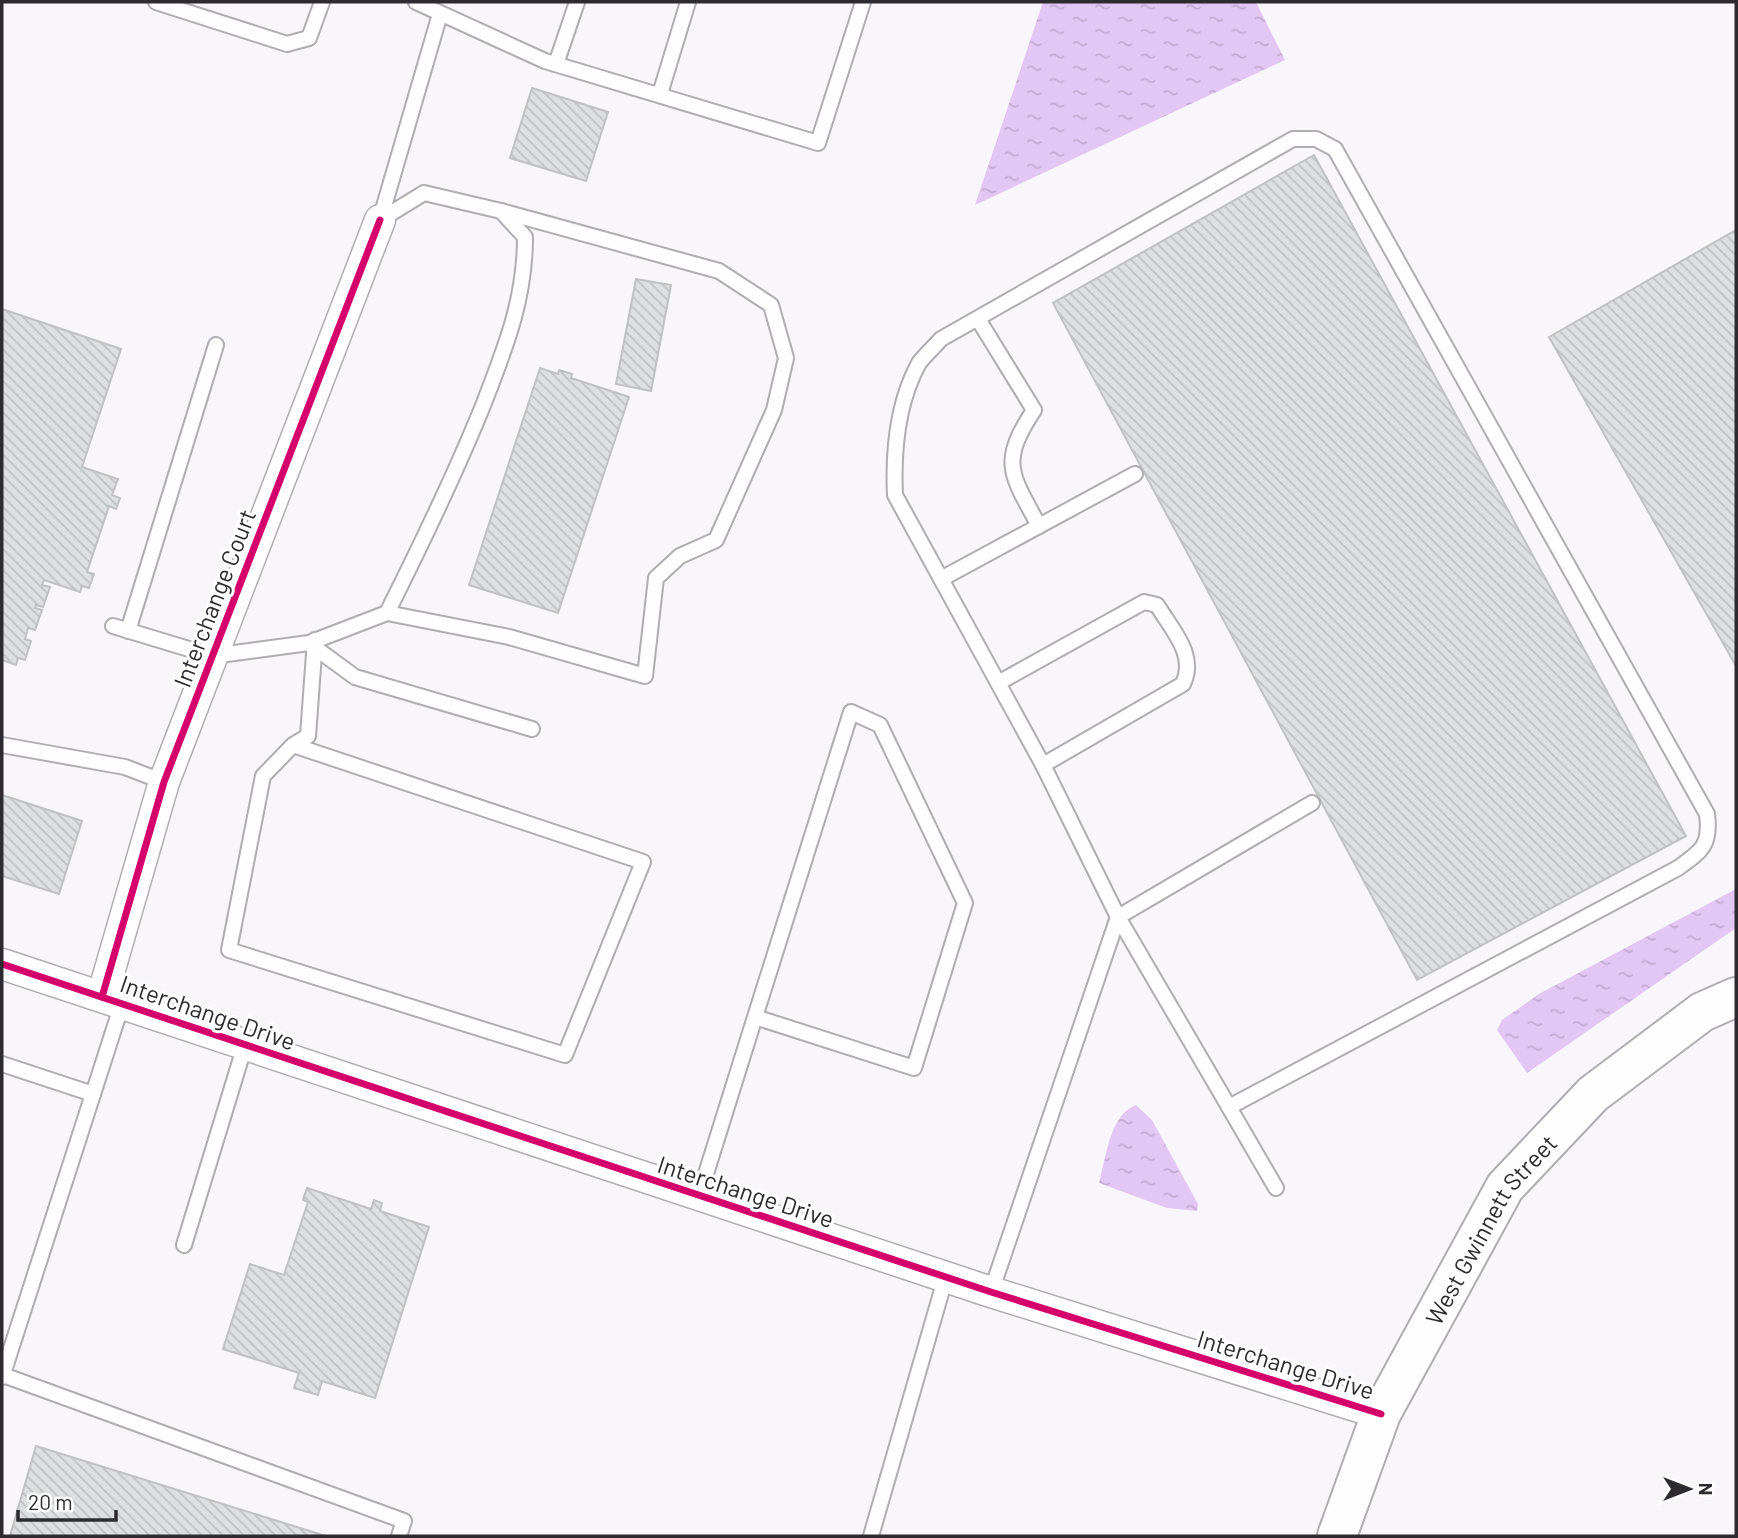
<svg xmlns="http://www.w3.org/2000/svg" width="1738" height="1538" viewBox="0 0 1738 1538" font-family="Barlow,sans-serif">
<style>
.water{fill:url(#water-ripples)}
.building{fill:url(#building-back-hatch);stroke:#bfc1c3;stroke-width:2}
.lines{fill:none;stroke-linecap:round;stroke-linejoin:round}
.service-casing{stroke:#afadb1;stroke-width:18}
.minor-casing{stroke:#afadb1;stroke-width:33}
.secondary-casing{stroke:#afadb1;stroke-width:42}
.service{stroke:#fefefe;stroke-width:14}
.minor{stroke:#fefefe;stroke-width:30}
.secondary{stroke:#fefefe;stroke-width:38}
.cycleway-casing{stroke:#fff;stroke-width:11}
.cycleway{stroke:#d6006c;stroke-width:7}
.labels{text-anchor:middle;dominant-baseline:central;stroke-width:6;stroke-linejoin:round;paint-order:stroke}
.street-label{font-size:24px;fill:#2e2b30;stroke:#fff}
</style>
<defs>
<pattern id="water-ripples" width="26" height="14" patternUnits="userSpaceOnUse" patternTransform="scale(1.75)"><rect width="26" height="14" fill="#e2c6f3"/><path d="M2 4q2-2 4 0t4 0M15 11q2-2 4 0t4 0" fill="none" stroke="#c2aad1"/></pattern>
<pattern id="building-back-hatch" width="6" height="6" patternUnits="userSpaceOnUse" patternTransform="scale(1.75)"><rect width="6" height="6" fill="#dddfe1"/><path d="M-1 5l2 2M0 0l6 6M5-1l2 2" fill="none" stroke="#bec0c1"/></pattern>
</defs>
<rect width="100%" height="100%" fill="#f9f6fb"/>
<g class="water">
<path d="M1043,2H1256L1285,60L975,205Z"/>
<path d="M1736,889V928L1527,1073L1497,1030L1502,1020L1539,994Z"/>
<path d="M1136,1105L1152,1120L1198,1204L1197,1211L1167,1208L1099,1183C1106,1159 1109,1115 1136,1105Z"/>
</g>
<g class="building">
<path d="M532,88L608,112L586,181L510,158Z"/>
<path d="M1314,155L1686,836L1417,980L1053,303Z"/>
<path d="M1736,230V666L1549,337Z"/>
<path d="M636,279L671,285L651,391L616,384Z"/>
<path d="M2,309L121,349L82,467L118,479L112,495L120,498L116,509L109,506L87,572L94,574L89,588L82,586L80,592L44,580L42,585L50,587L43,607L36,605L35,608L42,610L35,630L28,628L25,639L31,641L25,660L18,658L16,665L2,660Z"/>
<path d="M540,368L558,374L559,370L572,374L571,378L629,397L558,613L469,585Z"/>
<path d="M2,795L82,821L59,894L2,876Z"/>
<path d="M307,1188L371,1209L374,1200L382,1203L380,1211L429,1227L375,1398L322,1381L318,1395L294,1388L299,1373L223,1349L250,1264L284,1275L308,1202L303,1200Z"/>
<path d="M36,1446L326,1536H10Z"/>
</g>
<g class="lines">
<g class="service-casing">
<g id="service">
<path d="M156,2L287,44L309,38L322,2"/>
<path d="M416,2L545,61L818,143L863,2"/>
<path d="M556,64L577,2"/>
<path d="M660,94L688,2"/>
<path d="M380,220L440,14"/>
<path d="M978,319L1034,410C999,463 1011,474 1039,526"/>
<path d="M941,579L1135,474"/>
<path d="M387,613L509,637L645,676L656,578L680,556L716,540L774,410L786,358L771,305L719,271L501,211"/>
<path d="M113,626L212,656L309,643L387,613C422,543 455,475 484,403C506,346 525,299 525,237L501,211L424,193L380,220"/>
<path d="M128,631L216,345"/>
<path d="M310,644L355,677L532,729"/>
<path d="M998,683L1144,602L1157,605C1172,630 1197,655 1183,684L1043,765"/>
<path d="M2,745L125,767L164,782"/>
<path d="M293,745L643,862L565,1055L229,950L263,776L293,745L308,736L315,640"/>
<path d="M2,1064L93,1094"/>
<path d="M1229,1107L1276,1188"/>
<path d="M699,1196L755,1017L914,1068L965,903L880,725L851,712L755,1017"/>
<path d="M184,1245L245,1045"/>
<path d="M991,1292L1118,917L1043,765L895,495C893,452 897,403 919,363C925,355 934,347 941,339L1293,139H1316L1335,149L1707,814C1711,845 1702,851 1678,868L1229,1107L1118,917L1312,803"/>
<path d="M3,1375L404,1521L399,1536"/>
<path d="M2,1377L122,1004"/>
<path d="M871,1536L946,1276"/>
</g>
</g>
<g class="minor-casing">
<g id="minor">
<path d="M2,964L991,1292L1381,1414"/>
<path d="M102,997L164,782L380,220"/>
</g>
</g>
<g class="secondary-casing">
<g id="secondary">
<path id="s1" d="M1337,1536L1381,1414L1505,1187L1593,1094L1702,1012L1736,997"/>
</g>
</g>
<use href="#service" class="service"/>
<use href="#minor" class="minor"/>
<use href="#secondary" class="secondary"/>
<g class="cycleway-casing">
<g id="cycleway">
<path d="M2,964L991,1292L1381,1414"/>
<path d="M102,997L164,782L380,220"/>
</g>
</g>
<use href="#cycleway" class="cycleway"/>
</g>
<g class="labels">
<g class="street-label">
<text transform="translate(214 598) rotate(-69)">Interchange Court</text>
<text transform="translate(208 1012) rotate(19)">Interchange Drive</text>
<text transform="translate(746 1191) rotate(18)">Interchange Drive</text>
<text stroke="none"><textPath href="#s1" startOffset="345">West Gwinnett Street</textPath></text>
<text transform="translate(1286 1364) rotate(17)">Interchange Drive</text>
</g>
</g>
<rect width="1738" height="1538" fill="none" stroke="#2e2b30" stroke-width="7"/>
<g transform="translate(1689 1489) rotate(90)" stroke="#ffffff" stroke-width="5" paint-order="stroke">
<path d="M0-5L12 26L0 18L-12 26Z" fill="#2e2b30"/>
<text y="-10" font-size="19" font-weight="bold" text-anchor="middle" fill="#2e2b30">N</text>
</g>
<path d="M18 1510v10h98v-10" fill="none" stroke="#2e2b30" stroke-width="3.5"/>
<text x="28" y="1510" font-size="21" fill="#2e2b30" stroke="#ffffff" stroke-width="5" paint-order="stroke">20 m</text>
</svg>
